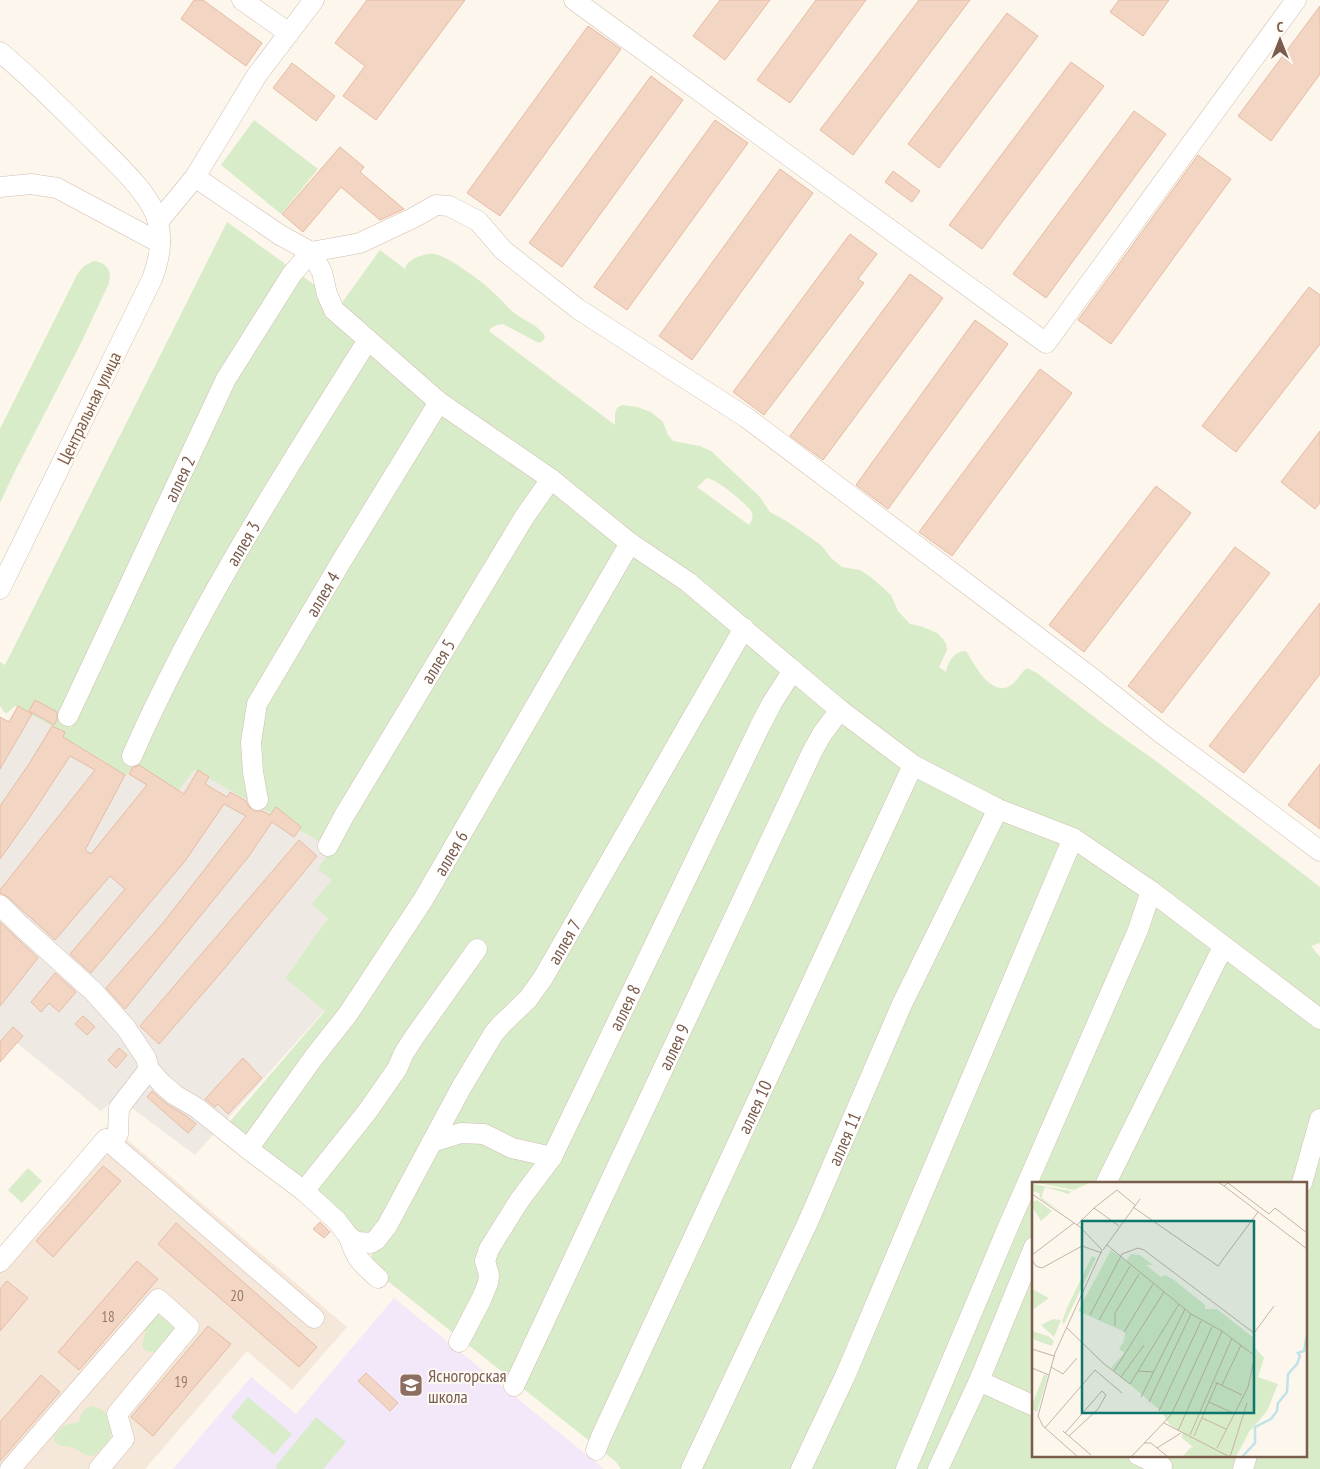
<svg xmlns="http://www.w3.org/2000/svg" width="1320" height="1469" viewBox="0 0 1320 1469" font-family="'PT Sans Narrow',sans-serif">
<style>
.residential{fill:#f5e8da}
.industrial{fill:#efe9e4}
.education{fill:#f3e8fa}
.green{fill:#d8ecc9;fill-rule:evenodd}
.building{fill:#f3d5c3;stroke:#e6bba3}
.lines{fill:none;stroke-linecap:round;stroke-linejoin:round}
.minor-casing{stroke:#d1beb0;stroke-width:21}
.minor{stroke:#fff;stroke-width:20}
.labels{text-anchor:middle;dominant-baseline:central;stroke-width:4;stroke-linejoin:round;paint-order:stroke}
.number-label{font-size:15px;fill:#987a6a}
.street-label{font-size:18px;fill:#7a5c4d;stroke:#fffaf3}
.education-label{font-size:18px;fill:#785e54;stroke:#fffaf3;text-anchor:start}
.inset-river{fill:none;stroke:#bfe3e8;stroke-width:2.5}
.inset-road{fill:none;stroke:#c5b3a7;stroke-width:1}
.view{fill:#0f766e;fill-opacity:0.15;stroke:#0f766e;stroke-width:2.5}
.inset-edge{fill:none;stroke:#7a5c4d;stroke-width:2.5}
</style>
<rect width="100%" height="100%" fill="#fdf6ec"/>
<path class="residential" d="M109,1124L347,1327L292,1390L247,1351L145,1469H0V1251Z"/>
<path class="industrial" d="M17,707L66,733L63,739L125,777L132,765L194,770L328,846L332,880L328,918L285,978L325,1010L195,1155L117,1097L101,1111L17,1043L0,1061V735Z"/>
<path class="education" d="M394,1298L604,1469H173L251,1377L296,1414Z"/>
<g class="green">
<path d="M254,120L318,169L281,214L221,165Z"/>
<path d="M227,222L341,304L380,250L405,269C406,263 410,261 415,258C421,256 427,253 434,254C447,255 486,284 495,294C502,300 507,307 514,313C525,321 538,325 545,336L543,341L539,343L503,324C497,325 492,326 489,331L615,425V413L617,408L622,405L637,407L651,412L663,422L668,435L673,441L700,446L711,451L759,496L770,512L788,522L821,545L831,558L842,567L860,570L872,578L891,595L898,611L910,624L923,627L937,633L943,639L946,644L947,650L939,667L946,672C948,662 954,651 966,651C974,663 990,697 1010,686C1017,682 1020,673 1027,668L1037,673L1102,723L1156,761L1320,887V943L1311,946L1320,957V1469H621L616,1462L380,1275L373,1267L371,1249L226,1126L325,1011L285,978L328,918L311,904L332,880L318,870L331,848L194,770L177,793L133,765L125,777L62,739L65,733L15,706L7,713L4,712L0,706V662L5,665ZM707,478C716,479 745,502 751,511C754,515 752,521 749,525L697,487ZM1034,1183H1306V1455H1034Z"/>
<path d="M94,261C107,263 112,270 109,283L80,345L15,471L0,503V429L78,273L84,266Z"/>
<path d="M28,1168L42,1181L22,1203L8,1190Z"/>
<path d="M158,1314C165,1317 173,1322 176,1329L161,1352C131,1353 147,1342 145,1326Z"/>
<path d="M248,1397L292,1434L274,1455L231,1417Z"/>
<path d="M92,1406C106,1407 116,1426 110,1438C108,1443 104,1446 100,1450C97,1453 96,1456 91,1456C84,1456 78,1448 70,1447C62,1445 54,1448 54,1436C64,1424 64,1425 79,1422C80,1414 84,1408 92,1406Z"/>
<path d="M316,1417L346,1442L323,1469H277L275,1467Z"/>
</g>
<g class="building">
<path d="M194,0H203L262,43L246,66L181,19Z"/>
<path d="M367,0H465L376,120L343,96L365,66L335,43Z"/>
<path d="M720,0H770L725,60L693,36Z"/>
<path d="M816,0H866L790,103L757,80Z"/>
<path d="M919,0H970L853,155L820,130Z"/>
<path d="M1119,0H1169L1143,36L1110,12Z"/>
<path d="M1320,6V74L1271,141L1238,116Z"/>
<path d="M1007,13L1038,36L939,168L908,144Z"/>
<path d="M588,26L621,49L500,216L467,193Z"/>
<path d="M1071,62L1104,86L982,249L949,225Z"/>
<path d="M292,63L335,96L316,121L273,88Z"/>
<path d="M651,76L683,100L562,267L529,243Z"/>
<path d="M1134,111L1166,134L1046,298L1013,274Z"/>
<path d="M715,120L748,143L627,310L594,287Z"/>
<path d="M340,147L364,167L360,172L404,209L380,220L341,187L303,232L282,214Z"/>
<path d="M1198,155L1231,179L1111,344L1078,320Z"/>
<path d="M780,169L813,193L692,360L659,336Z"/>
<path d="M893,171L920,191L912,202L885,182Z"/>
<path d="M850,234L877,254L858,279L864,283L764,415L733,392Z"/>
<path d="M910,274L943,298L823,460L790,436Z"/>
<path d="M1309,287L1320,295V344L1236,452L1202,426Z"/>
<path d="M975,320L1008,344L888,509L856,485Z"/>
<path d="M1040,369L1072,393L952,556L919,532Z"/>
<path d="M1320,431V503L1315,509L1281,482Z"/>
<path d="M1156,486L1191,513L1084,652L1049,625Z"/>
<path d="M1235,547L1270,573L1162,713L1128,686Z"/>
<path d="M1320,603V674L1244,773L1209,746Z"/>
<path d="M35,700L57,712V720L54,725L29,711Z"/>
<path d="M18,706L32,714L0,769V717L9,722Z"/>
<path d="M52,726L65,732L63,737L125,775L85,850L91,854L147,785L129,774L132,768L139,765L184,794L198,770L209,777L205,784L227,797L230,792L246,801L249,807L254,811H262L270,815L276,807L301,827L294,837L272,822L249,856L125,1009L106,988L163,923L246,816L224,804L185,861L91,973L70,954L125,889L110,876L55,940L8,897L0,893V890L95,770L70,756L32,814L0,859V806L29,764Z"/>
<path d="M1320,764V829L1288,805Z"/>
<path d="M299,840L317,856L219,975L159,1044L140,1026Z"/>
<path d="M0,922L38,958L0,1006Z"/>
<path d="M55,973L76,992L59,1012L49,1003L41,1012L31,1002Z"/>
<path d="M83,1016L95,1027L87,1035L75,1024Z"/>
<path d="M13,1027L23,1036L0,1062V1042Z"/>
<path d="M119,1048L127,1055L116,1068L108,1060Z"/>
<path d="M243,1058L262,1078L228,1114L218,1104L215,1107L205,1099Z"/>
<path d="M152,1091L167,1104L185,1115L196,1124L188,1133L147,1097Z"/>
<path d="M103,1166L121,1181L53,1257L36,1241Z"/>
<path d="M320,1222L330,1232L324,1238L313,1229Z"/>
<path d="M176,1223L317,1347L299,1367L158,1244Z"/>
<path d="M137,1261L158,1279L79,1370L58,1352Z"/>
<path d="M7,1281L28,1298L0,1331V1289Z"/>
<path d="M208,1326L231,1344L153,1436L131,1417Z"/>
<path d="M366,1373L398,1403L390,1411L358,1381Z"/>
<path d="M41,1375L60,1392L0,1461V1422Z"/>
</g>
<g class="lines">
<g class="minor-casing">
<g id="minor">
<path d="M242,0L289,33"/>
<path d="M574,0L1046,343L1296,0"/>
<path d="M0,52C34,80 64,111 95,142C115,162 151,194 158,222C163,242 159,261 152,279L0,589"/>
<path d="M195,177L280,235L311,252L322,272L327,294L334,310L439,402L551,479L630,543L688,582L840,710L913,765L998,809L1073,838L1151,891L1320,1019"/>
<path d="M0,187L31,184L57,188L160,243"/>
<path d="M158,222L195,177L257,75L314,0"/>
<path d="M311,252L360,243L413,218L436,205L449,206L478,221L503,250L578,309L747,418L1092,678L1161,733L1248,797L1320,851"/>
<path id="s1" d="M68,716L226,379L292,274L311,252"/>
<path id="s2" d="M132,756C196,610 283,475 368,340"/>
<path id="s3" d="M258,800L253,772L251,742L257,704L341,562L439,402"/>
<path id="s4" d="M328,846L344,816L525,516L551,479"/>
<path id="s5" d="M0,905L21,926L93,991L126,1028L146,1058L149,1069L162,1084L175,1095L197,1108L248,1149L304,1191L337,1221L349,1237L357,1242L371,1243L376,1240L387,1226L461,1088L494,1033L502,1024L528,999L543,978L744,628"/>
<path d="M432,1142L461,1133L484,1134L512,1148L552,1157"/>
<path d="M112,1144L118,1134L119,1108L149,1069"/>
<path id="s6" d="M248,1149L314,1057L348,1014L423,900L630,543"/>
<path d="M1106,1183L1223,947"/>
<path d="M1302,1183L1320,1119"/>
<path d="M304,1191L367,1112L397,1069L404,1053L415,1036L477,949"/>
<path d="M349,1237C356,1259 361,1263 378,1278"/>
<path d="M0,1262L106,1139L314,1318"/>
<path id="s7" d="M459,1342L481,1300L488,1283L489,1275L485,1261L489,1249L519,1201L552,1157L760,726L772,703L793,670"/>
<path d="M979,1381L1034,1406"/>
<path id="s8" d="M514,1386L812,752L822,734L840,710"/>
<path id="s9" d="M596,1450L601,1437L913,765"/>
<path d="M1138,1455L1162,1466"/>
<path d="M10,1469L158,1299L189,1327L117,1414L124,1439L99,1469"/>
<path id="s10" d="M691,1469L808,1222L902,1004L998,809"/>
<path d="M801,1469L846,1374L1073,838"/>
<path d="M906,1469L1008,1227L1138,930L1151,891"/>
<path d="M938,1469L979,1381L1034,1247"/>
<path d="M1243,1469L1247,1455"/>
</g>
</g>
<use href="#minor" class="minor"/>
</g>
<defs>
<g id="school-square" transform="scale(1.25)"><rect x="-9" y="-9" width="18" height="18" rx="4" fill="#8d6e63" stroke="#fffaf3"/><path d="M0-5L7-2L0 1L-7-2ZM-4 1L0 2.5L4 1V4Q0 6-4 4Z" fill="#fff"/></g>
</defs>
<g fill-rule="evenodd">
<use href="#school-square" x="411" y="1385"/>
</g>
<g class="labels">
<g class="number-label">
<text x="237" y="1295">20</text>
<text x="108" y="1316">18</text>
<text x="181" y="1381">19</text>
</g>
<g class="street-label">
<text transform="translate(89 408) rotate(-64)">Центральная улица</text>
<text stroke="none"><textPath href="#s1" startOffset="262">аллея 2</textPath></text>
<text stroke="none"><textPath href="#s2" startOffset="240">аллея 3</textPath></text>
<text stroke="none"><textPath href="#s3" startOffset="225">аллея 4</textPath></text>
<text stroke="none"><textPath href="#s4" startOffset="215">аллея 5</textPath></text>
<text stroke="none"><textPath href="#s6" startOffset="359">аллея 6</textPath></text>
<text stroke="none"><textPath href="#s5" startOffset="870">аллея 7</textPath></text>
<text stroke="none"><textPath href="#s7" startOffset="379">аллея 8</textPath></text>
<text stroke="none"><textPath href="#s8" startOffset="375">аллея 9</textPath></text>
<text stroke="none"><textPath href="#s9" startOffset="378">аллея 10</textPath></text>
<text stroke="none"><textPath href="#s10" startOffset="364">аллея 11</textPath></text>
</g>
<g class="education-label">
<text x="428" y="1375">Ясногорская<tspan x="428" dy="21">школа</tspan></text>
</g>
</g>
<g transform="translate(1032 1182)">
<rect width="275" height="275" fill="#fdf6ec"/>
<path d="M2,0H59L42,8ZM0,2L39,9L37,12L13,5L10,13V16L34,33L9,17L7,11L0,9ZM5,18L20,29L9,39L0,25V20ZM79,68L94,79L99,72L108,73L121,83H114L129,95L133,93L142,98L173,123V127H185L223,157L221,163L232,176L226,195L246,202L235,229L217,250L204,275H150L159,265L162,266L149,255L151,251L137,242L130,230L79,186L92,171L87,167L92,159L93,150L46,129ZM60,74L64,76L32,142L30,140L35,126ZM0,107L17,116L0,128ZM21,137L29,138L22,155L9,143ZM0,149L16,154L22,159L20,164L0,157ZM12,192L16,194L5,230L0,227V223Z" fill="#d8ecc9"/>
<path class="inset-river" d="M210,275L223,261V245L239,237L245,229L246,221L255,210L256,192L265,182L268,174L266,171L272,169L275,153"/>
<path class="inset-road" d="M186,0L192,4L196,1L237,32L243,26L275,51M192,4L275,67M0,12L48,45L70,68M101,25L186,84L226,30M62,26L85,8L103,23M45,43L62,26L87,44M75,63L159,132L190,149L223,174L216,205L185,266M71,68L108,17M90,72L106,66L112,68L222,151L242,124M0,73L42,41M0,78L4,84L10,86L50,64L70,71M58,133L90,72M67,138L98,84M83,144V131L107,92M35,146L71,181L98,202L147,122M92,150L121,102M0,167L22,174M19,185L31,192L45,176M0,186L17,193M82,189L132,110M106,189L122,190M89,195L112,163M183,200L210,213M190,203L209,163M109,215L153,127M117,220L159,132M177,220L201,231M127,229L169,139M170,236L194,247M132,241L198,275L215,221M13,246L63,188L90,211M31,249L59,273M146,249L190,149M33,251L70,209L74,213L66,227L37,254M158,253L200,156M162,254L185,201M112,261H119L136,275M125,266L149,251M46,275L11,244L6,234L23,171L70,68M99,275L139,233L180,145"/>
<path class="view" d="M50,39H222V231H50Z"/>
<rect width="275" height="275" class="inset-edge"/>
</g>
<g transform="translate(1280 40)" stroke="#fffaf3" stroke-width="4" paint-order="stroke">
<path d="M0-4L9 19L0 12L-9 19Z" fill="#7a5c4d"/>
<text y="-8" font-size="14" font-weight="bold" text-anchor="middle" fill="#7a5c4d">С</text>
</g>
</svg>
